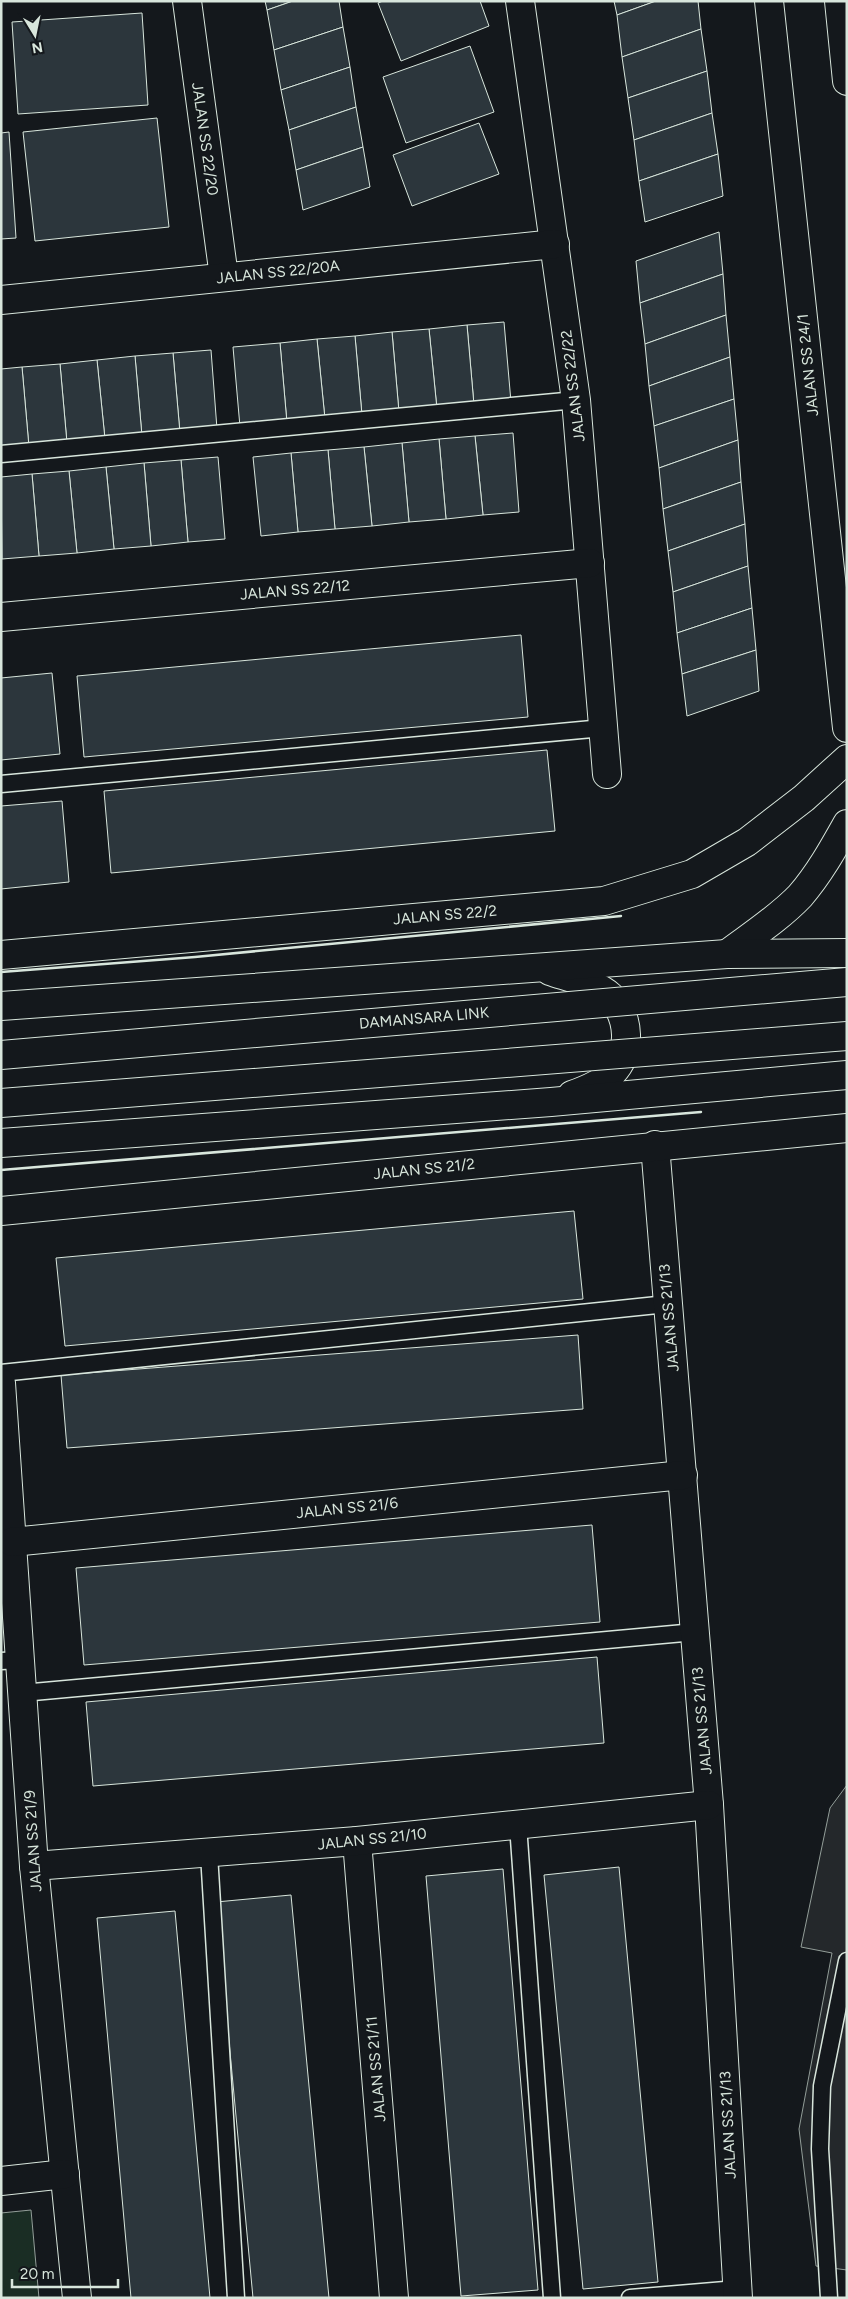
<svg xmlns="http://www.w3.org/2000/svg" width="848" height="2299" viewBox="0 0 848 2299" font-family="Figtree,sans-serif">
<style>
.green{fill:#1a2d24;stroke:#939e99}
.parking{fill:#24282b;stroke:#939e99}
.building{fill:#2c363c;stroke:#d8e6dc}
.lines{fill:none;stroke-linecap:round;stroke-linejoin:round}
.service-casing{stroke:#d8e6dc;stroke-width:19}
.minor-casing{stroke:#d8e6dc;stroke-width:30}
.secondary-casing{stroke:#d8e6dc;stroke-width:30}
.motorway-casing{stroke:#d8e6dc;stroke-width:30}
.service{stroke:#14181c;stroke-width:16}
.minor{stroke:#14181c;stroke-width:28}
.secondary{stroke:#14181c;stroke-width:28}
.motorway{stroke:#14181c;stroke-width:28}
.motorway-bridge-casing{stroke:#d8e6dc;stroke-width:30;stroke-linecap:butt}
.motorway-bridge{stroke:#14181c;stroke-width:28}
.wall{stroke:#d8e6dc;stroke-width:2.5}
.labels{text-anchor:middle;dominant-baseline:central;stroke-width:4;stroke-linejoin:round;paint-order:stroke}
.street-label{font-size:15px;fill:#d8e6dc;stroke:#14181c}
</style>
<rect width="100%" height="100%" fill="#14181c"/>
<path class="green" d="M31,2210L39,2298H1V2213Z"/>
<path class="parking" d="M847,1785V2270L816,2266L799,2129L832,1953L801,1947L830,1808Z"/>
<g class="building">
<path d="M265,1H293L267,10Z"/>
<path d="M293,1H339L343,27L274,50L267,10Z"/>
<path d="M383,1H480L489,26L401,61L378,3Z"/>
<path d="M614,1H656L617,15Z"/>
<path d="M656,1H698L701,29L622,57L617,15Z"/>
<path d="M142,13L148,105L18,114L12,22Z"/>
<path d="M343,27L350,67L281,90L274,50Z"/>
<path d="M701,29L707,71L628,98L622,57Z"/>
<path d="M470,46L494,112L406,143L383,77Z"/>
<path d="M350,67L356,107L289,130L281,90Z"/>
<path d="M707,71L712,113L634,140L628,98Z"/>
<path d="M356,107L363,147L296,170L289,130Z"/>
<path d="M712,113L718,154L639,181L634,140Z"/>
<path d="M157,118L169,227L35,241L23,132Z"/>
<path d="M479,123L499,174L412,206L393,155Z"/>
<path d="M9,132L16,238L1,239V133Z"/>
<path d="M363,147L370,187L303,210L296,170Z"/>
<path d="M718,154L723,196L645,222L639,181Z"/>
<path d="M719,232L723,274L640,303L636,261Z"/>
<path d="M723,274L726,315L645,344L640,303Z"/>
<path d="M726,315L730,357L649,386L645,344Z"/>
<path d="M504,322L511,402L474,405L467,325Z"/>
<path d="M467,325L474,405L437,409L429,329Z"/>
<path d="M429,329L437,409L399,412L392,332Z"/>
<path d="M392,332L399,412L362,415L355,336Z"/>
<path d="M355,336L362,415L325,419L317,339Z"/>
<path d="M317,339L325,419L287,423L280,343Z"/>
<path d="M280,343L287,423L240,427L233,347Z"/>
<path d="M211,350L217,429L180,433L173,353Z"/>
<path d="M173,353L180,433L142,436L135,356Z"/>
<path d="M135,356L142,436L105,439L97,360Z"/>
<path d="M730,357L734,399L654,426L649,386Z"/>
<path d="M97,360L105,439L67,443L60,364Z"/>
<path d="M60,364L67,443L29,447L22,367Z"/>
<path d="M22,367L29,447L1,449V369Z"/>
<path d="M734,399L738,440L659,468L654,426Z"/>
<path d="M513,433L519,512L483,515L475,436Z"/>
<path d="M475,436L483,515L446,519L439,439Z"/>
<path d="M439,439L446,519L409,522L402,443Z"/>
<path d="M738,440L741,482L663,509L659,468Z"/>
<path d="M402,443L409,522L372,526L364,447Z"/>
<path d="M364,447L372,526L335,529L328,450Z"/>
<path d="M328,450L335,529L298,532L291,453Z"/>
<path d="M291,453L298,532L261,536L253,457Z"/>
<path d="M218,457L225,539L188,542L181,460Z"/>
<path d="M181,460L188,542L151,546L144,463Z"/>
<path d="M144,463L151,546L114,549L106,467Z"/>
<path d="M106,467L114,549L77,553L69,471Z"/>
<path d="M69,471L77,553L39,556L32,474Z"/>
<path d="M32,474L39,556L2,559L1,477Z"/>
<path d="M741,482L745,524L668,551L663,509Z"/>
<path d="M745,524L748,566L673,592L668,551Z"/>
<path d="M748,566L752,608L677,633L673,592Z"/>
<path d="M752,608L756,650L682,674L677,633Z"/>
<path d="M521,635L528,717L84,757L77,676Z"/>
<path d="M756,650L759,691L687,716L682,674Z"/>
<path d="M52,673L60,754L1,760V678Z"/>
<path d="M547,750L555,831L111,873L104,791Z"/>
<path d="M62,801L69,882L1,889V806Z"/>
<path d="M574,1211L583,1299L65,1346L56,1258Z"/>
<path d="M578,1335L583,1409L67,1448L61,1375Z"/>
<path d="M592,1525L600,1622L84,1665L76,1568Z"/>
<path d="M597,1657L604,1743L93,1786L86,1702Z"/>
<path d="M619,1867L658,2282L583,2289L544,1875Z"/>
<path d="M503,1869L538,2290L461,2296L426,1876Z"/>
<path d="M291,1895L329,2298H253L216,1902Z"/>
<path d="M175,1911L210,2298H131L97,1918Z"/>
</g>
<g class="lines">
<g class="service-casing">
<g id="service">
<path d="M1,454L576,400"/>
<path d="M1,784L603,728"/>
<path d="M1,1373L667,1304"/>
<path d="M1,1661L20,1660"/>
<path d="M22,1693L695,1632"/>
<path d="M518,1825L552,2298"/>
<path d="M209,1854L236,2298"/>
<path d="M630,2298L737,2289"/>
<path d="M829,2298L820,2149L822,2086L847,1961"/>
</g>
</g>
<g class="minor-casing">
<g id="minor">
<path d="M187,1L224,277"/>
<path d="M520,1L576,400L607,774"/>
<path d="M1,300L555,244"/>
<path d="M1,617L590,563"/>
<path d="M1,955L604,901L692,874L747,842L804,798L847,759"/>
<path d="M655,1145L709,1805L738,2298"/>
<path d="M1,1211L847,1128"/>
<path d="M1,1383L34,1866L77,2298"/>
<path d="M12,1542L683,1475"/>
<path d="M357,1841L394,2298"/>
<path d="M34,1866L357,1841L709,1805"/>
<path d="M1,2181L65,2174"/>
</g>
</g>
<g class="secondary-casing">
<g id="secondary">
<path d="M769,1L847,728"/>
<path d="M839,1L847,81"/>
</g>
</g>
<g class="motorway-casing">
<g id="motorway">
<path d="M727,954C751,936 779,918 800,896C819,874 833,849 847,824"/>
<path d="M550,971C567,977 598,984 610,996C630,1017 632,1052 612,1073C602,1084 586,1090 572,1095"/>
<path d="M1,1006L727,954L847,953"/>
<path d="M1,1143L551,1102L847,1075"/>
</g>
</g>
<use href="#service" class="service"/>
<use href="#minor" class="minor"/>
<use href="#secondary" class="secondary"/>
<use href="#motorway" class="motorway"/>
<g class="motorway-bridge-casing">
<g id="motorway-bridge">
<path d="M1,1055L847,982"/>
<path d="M1,1103L847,1036"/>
</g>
</g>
<use href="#motorway-bridge" class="motorway-bridge"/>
<g class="wall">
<path d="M1,972L195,957L621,916"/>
<path d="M1,1170L701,1112"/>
</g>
</g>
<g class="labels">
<g class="street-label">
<text transform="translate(205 139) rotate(82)">JALAN SS 22/20</text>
<text transform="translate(278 272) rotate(-6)">JALAN SS 22/20A</text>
<text transform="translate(808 365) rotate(-96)">JALAN SS 24/1</text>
<text transform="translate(573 386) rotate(-97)">JALAN SS 22/22</text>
<text transform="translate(295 590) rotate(-5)">JALAN SS 22/12</text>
<text transform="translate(445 915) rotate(-5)">JALAN SS 22/2</text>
<text transform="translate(424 1018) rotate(-5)">DAMANSARA LINK</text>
<text transform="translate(424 1169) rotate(-6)">JALAN SS 21/2</text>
<text transform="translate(669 1318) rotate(-95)">JALAN SS 21/13</text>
<text transform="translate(347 1508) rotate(-6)">JALAN SS 21/6</text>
<text transform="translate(702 1721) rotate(-95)">JALAN SS 21/13</text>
<text transform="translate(372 1839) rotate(-6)">JALAN SS 21/10</text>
<text transform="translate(33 1841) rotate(-94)">JALAN SS 21/9</text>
<text transform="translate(376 2069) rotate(-95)">JALAN SS 21/11</text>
<text transform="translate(728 2125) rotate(-93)">JALAN SS 21/13</text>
</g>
</g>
<rect width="848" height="2299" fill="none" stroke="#d8e6dc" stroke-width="5"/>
<g transform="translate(35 35) rotate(170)" stroke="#14181c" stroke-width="4" paint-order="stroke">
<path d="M0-4L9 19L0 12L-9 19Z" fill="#d8e6dc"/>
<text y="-8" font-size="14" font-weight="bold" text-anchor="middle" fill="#d8e6dc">N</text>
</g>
<path d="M12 2279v8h106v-8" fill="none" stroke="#d8e6dc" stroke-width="2.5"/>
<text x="20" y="2279" font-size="15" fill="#d8e6dc" stroke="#14181c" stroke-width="4" paint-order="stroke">20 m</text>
</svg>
